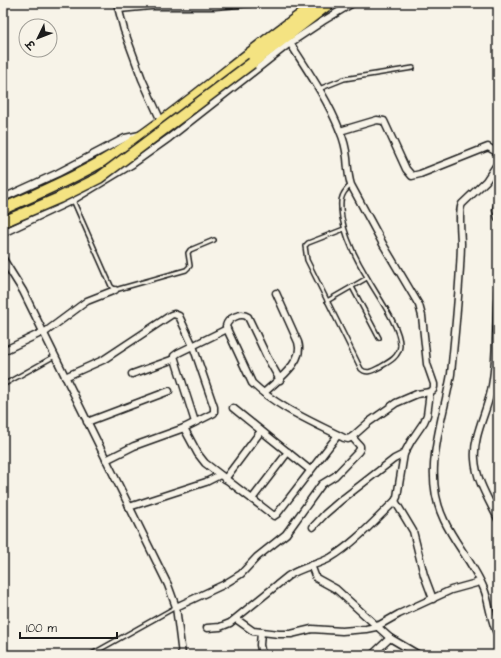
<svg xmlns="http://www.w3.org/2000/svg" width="501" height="658" viewBox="0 0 501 658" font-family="'Architects Daughter','Playpen Sans Deva',sans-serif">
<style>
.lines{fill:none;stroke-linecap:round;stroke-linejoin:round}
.service-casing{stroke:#1c1c1c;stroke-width:6}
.minor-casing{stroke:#1c1c1c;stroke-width:9}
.primary-casing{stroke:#1c1c1c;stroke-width:13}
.service{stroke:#f7f3e8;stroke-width:3}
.minor{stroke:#f7f3e8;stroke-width:6}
.primary{stroke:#f4e382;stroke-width:10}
.primary-bridge-casing{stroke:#1c1c1c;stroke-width:13;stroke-linecap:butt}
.primary-bridge{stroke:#f4e382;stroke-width:10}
</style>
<rect width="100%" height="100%" fill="#f7f3e8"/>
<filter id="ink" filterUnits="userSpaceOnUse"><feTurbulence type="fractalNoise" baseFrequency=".025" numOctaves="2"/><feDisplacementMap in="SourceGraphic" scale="8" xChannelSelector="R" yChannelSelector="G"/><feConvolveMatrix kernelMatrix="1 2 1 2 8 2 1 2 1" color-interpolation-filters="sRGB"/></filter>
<g filter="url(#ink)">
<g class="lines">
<g class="service-casing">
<g id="service">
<path d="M319,89L344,79L413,68"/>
<path d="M73,200L111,286L115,290L186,270L190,266L188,253L190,250L214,240"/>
<path d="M344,229L308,243L305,246L307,260L361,369C367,375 374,370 380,367C389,362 399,357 400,346C401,327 376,294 367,277C356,259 346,239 342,218C340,203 339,195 351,185"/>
<path d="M352,287L379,338"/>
<path d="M327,301L367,278"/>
<path d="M3,385L55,356"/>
<path d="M90,655L176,607"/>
</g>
</g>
<g class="minor-casing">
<g id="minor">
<path d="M117,3L124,30L142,79L161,121"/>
<path d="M119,9L151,6H215L250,3"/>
<path d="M340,131L377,120L384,121L406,169L412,176L420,174L488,147L498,153"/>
<path d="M498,163L486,181L462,204C458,210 461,235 461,244C460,287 455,331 451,374C443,422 421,472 444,520C455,544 474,564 484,589C490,604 490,621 498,635"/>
<path d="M3,198L58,173L125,138L140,135"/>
<path d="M498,202L496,210L498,218"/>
<path d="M3,233L73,200L131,165L169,138L290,43L323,21L353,3"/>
<path d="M3,259L23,291L168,585L176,607L182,655"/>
<path d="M498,291C495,324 498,359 491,391C486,414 473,436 475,459C476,480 489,500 498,519"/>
<path d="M3,351L43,332L44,333L87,301L115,290"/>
<path d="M132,374L174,359"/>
<path d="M65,377L103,360L171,315L174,314L179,316L193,346L214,407V413L184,428L134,446L106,460"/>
<path d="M280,380L267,357L248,317C241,312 228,318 226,326L227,329L252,383C277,407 313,422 344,438L348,439L352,437L369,422L396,403L417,394L430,392L433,390L434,387V384L427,364L422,316L419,305L384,246L351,185C348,176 348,168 347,158C346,149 344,140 340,131C328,100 308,71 290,43"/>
<path d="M264,393C276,381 305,362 298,342L276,293"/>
<path d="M233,408L310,470"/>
<path d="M87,422L169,391"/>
<path d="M195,422L174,356L178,353L227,329"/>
<path d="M184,428L198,454L205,463L274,516L277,514L338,435"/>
<path d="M225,479L261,431"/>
<path d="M252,499L288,452"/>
<path d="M395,501L413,531L424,575L433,599"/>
<path d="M129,507L206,482L220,475"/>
<path d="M313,527L325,514L340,501L394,459L404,454"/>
<path d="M311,565L316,578L336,589L390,638L419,655"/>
<path d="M176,607L223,585L241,574L257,557L286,534L322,484L335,476L358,452L360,449V446L352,437"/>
<path d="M236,619L253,631L279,634H291L312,629L342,631L366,629L376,627L399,614L451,590L480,582"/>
<path d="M207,628L220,627L230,623L288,576C302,567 317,565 330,558C355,543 374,521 395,501L397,497L404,454L411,441L424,422L427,415L430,392"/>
<path d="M261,632L260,645L262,655"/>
<path d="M372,655L390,638"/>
</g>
</g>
<g class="primary-casing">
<g id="primary">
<path d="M252,63L330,3"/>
<path d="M3,209C45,190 88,172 127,146C193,102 252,47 318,3"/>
</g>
</g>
<use href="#service" class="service"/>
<use href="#minor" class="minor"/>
<use href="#primary" class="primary"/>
<g class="primary-bridge-casing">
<path id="primary-bridge" d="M3,222L59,198L99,178L252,63"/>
</g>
<use href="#primary-bridge" class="primary-bridge"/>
</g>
</g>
<rect width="501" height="658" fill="none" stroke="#f7f3e8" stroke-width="16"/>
<rect x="8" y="8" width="485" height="642" fill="none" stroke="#1c1c1c" stroke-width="1.5" filter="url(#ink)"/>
<g transform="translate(38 38) rotate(227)"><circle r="19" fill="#f7f3e8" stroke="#9f9d96"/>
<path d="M0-3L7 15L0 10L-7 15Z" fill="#1c1c1c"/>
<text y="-6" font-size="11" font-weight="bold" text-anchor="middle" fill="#1c1c1c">उ</text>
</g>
<path d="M20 632v6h97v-6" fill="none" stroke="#1c1c1c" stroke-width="2"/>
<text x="26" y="632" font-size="12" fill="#1c1c1c" stroke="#f7f3e8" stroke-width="3" paint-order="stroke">100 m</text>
</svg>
